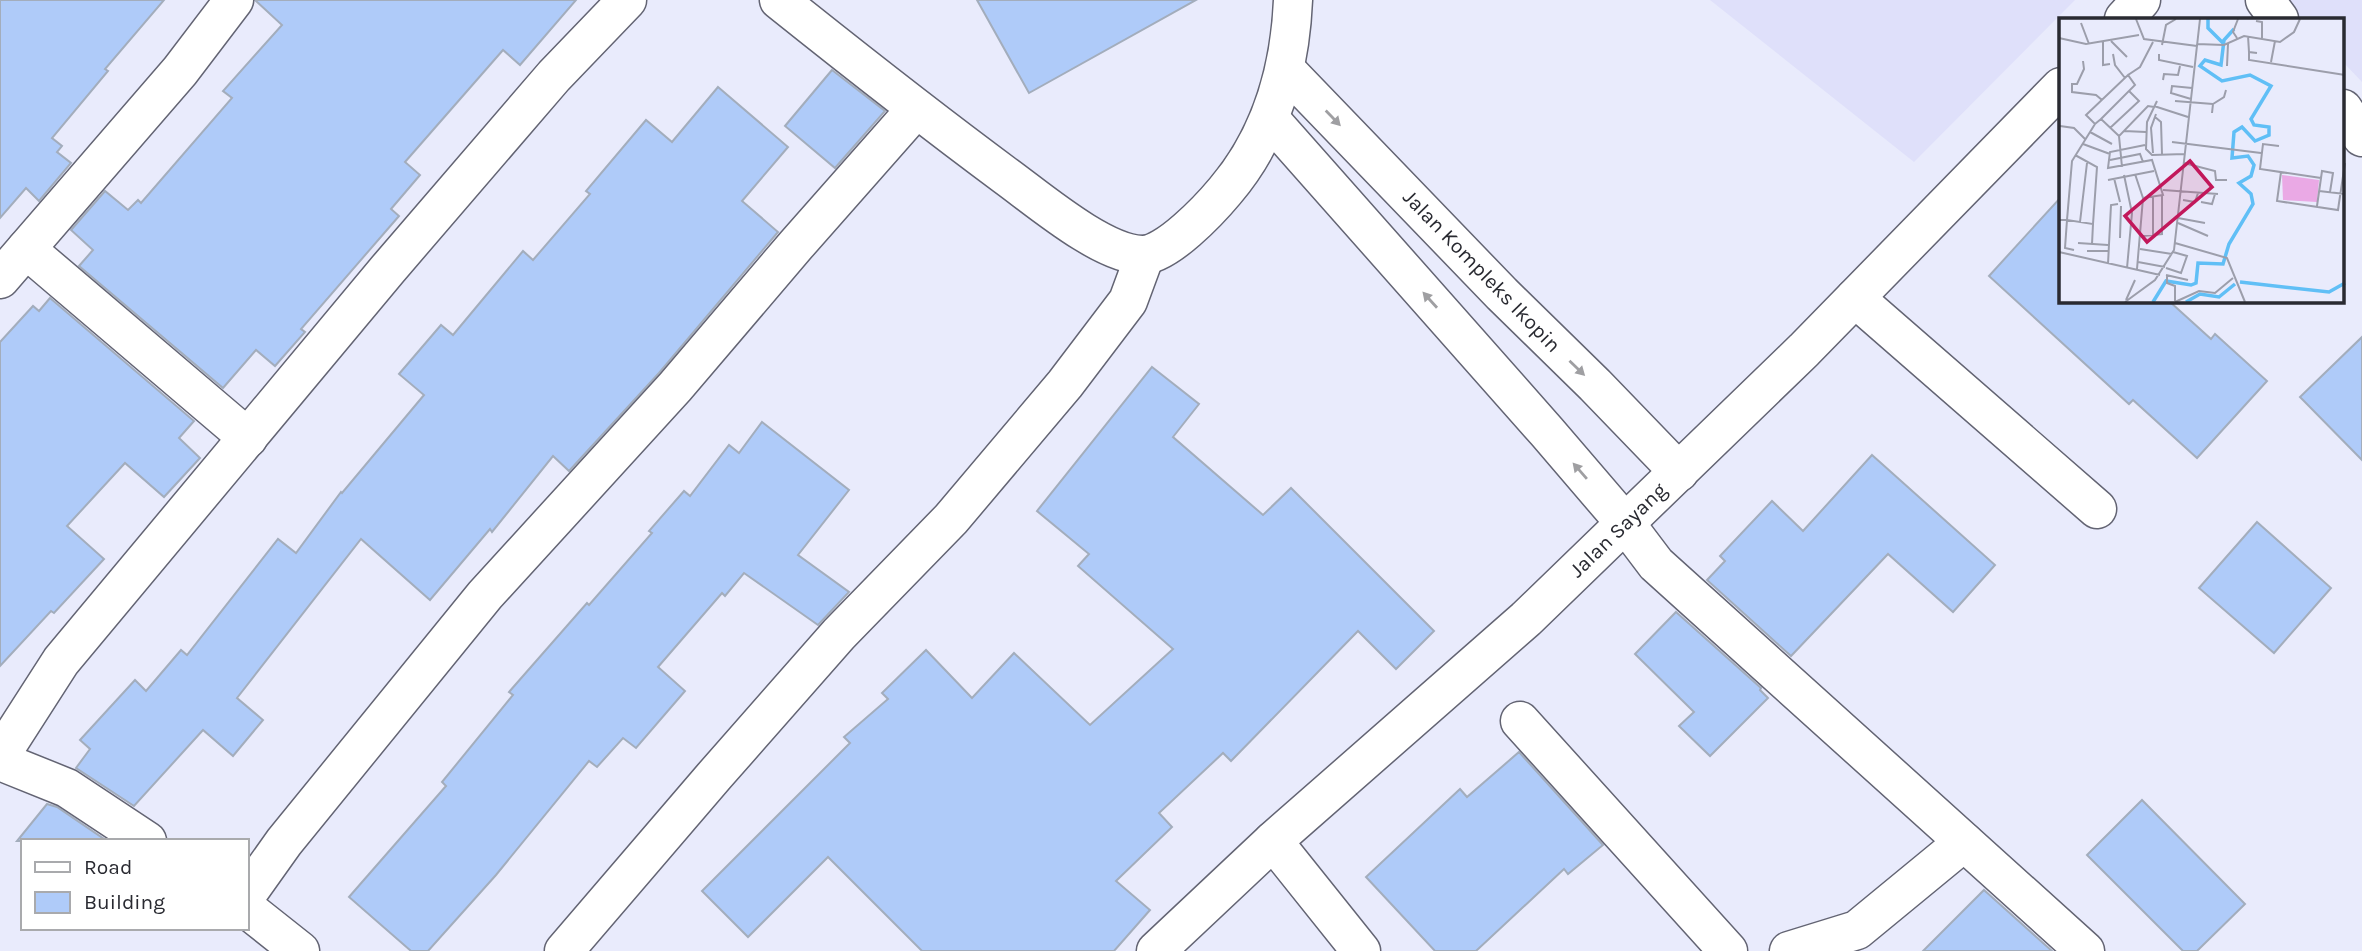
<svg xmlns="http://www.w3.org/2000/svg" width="2362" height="951" viewBox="0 0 2362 951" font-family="Karla,sans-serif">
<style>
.built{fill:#dfe0fa}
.building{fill:#afcbf9;stroke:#a3adbc;stroke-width:2}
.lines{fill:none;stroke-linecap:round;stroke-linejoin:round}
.street-casing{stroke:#636473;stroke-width:41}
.secondary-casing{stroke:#636473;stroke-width:41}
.street{stroke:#fff;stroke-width:38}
.secondary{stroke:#fff;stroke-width:38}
.oneway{fill:#9f9fa2}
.labels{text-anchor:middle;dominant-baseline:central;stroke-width:5;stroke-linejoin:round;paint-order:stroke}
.street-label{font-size:21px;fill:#292a31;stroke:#fff}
.inset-river{fill:none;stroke:#60bff6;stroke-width:3.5}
.inset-road{fill:none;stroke:#9c9eab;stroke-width:2}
.view{fill:#c2185b;fill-opacity:0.15;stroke:#c2185b;stroke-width:3.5}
.inset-edge{fill:none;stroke:#292a31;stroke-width:3.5}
</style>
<rect width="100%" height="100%" fill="#e9ebfc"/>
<g class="built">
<path d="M1710,0H2075L1914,162Z"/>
<path d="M2284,0H2362V82L2343,62V19H2302Z"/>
</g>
<g class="building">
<path d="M0,0H164L105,69L108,71L52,138L62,146L57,152L71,163L39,201L26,188L0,218Z"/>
<path d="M255,0H576L520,65L503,50L405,162L420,175L391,209L399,216L301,329L305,332L275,366L256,350L223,388L79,266L93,250L71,230L105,191L128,210L138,200L141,203L232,98L223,91L282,25Z"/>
<path d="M977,0H1196L1029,93Z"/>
<path d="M832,70L885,111L835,168L785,126Z"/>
<path d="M718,87L788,147L742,201L778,232L659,373L569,471L553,456L492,532L490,529L430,600L361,539L237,698L263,720L233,756L203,730L134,806L76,768L90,749L80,740L135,680L146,691L181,650L187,655L278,539L296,553L341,492L342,493L424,395L399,374L441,325L453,335L523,251L533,260L590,194L586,191L646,120L672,142Z"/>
<path d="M2061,197V301H2169L2211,339L2215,334L2267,381L2197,458L2133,400L2129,404L1989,276Z"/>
<path d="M50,298L194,421L179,438L200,458L164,497L125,463L67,526L104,559L54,613L51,611L0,666V342L33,306L39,311Z"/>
<path d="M2362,337V460L2300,397Z"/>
<path d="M1152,367L1199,404L1173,437L1263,515L1291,488L1434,631L1396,669L1358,631L1231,761L1223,753L1159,813L1172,827L1116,881L1150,910L1114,951H922L828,857L748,937L702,891L850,743L844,737L888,699L882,693L926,650L972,698L1014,653L1090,725L1173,649L1078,566L1089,554L1037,511Z"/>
<path d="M762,422L849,490L798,555L849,592L818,625L744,573L725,596L722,593L658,667L685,691L636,748L623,738L597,767L589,761L496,875L428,951H411L349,897L446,786L442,782L513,695L509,692L587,603L589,605L652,533L649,531L684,491L690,496L729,445L739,453Z"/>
<path d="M1872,455L1995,565L1953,612L1888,554L1791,656L1707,580L1725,561L1720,556L1772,501L1803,531Z"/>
<path d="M2257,522L2331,588L2274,653L2199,588Z"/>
<path d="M1676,612L1761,688L1760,690L1768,698L1710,756L1679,726L1694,712L1635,654Z"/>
<path d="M1519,752L1603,845L1568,874L1564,869L1476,951H1435L1366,877L1460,789L1467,797Z"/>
<path d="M2142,800L2245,904L2197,951H2183L2087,855Z"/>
<path d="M47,804L57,807L104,839L102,841H17Z"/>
<path d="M1984,890L2052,951H1923Z"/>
</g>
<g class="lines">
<g class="street-casing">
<g id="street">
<path d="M779,0C854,60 929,119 1006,176C1039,200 1102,254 1142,255C1166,256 1210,209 1225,191C1271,137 1290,71 1293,0"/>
<path d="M2265,0L2279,19"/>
<path d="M1285,69L1502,294L1595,385L1679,472"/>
<path d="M2343,109L2362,137"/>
<path d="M1270,119L1547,432L1625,523L1656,564L2085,951"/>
<path d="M26,249L248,438"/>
<path d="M0,279L180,71L234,0"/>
<path d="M1855,298L2097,509"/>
<path d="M1520,721L1728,951"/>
<path d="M0,756L61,661L388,269L554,76L627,0"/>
<path d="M0,761L67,788L147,841"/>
<path d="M1273,841L1361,951"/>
<path d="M247,894L284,842L485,595L675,387L796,245L916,109"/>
<path d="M247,909L300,951"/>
<path d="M564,951L715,775L839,634L951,519L1065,384L1128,301L1145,255"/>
<path d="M1789,951L1857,930L1964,842"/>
</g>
</g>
<g class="secondary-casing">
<g id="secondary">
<path d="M2124,19L2141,0"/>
<path d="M1156,951L1273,841L1526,619L1804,350L2061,87"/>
</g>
</g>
<use href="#street" class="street"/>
<use href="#secondary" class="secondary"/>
</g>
<defs><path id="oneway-solid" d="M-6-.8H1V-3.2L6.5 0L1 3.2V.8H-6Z" transform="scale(1.75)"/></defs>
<g class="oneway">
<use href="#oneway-solid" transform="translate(1333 118) rotate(46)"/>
<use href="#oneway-solid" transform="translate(1430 300) rotate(-132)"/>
<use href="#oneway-solid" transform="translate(1577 368) rotate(44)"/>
<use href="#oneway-solid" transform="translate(1580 471) rotate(-131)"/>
</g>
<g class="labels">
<g class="street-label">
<text transform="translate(1482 271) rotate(46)">Jalan Kompleks Ikopin</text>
<text transform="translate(1618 530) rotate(-44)">Jalan Sayang</text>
</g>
</g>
<g transform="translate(2059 18)">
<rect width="285" height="285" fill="#e9ebfc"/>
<path d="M223,157L260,162L258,184L224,182Z" fill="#eaa9e5"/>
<path class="inset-river" d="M149,1V10L164,25M181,264L270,274L286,265M94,284L107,263L132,267L137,265L139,245L164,246L170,226L194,186L192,176L180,165L192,158L195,147L189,138L173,140L175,114L183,109L196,123L210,117V109L195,107L192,101L212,68L191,57L163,63L141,48L146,42L162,47L165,22L175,11M127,284L141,276L160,279L176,266"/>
<path class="inset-road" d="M77,1L85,21L138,28M197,3L203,4V20M22,5L30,26M189,18L190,34L198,35M0,20L27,26L80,17M178,20L174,14L179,1M52,23L68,39M44,24V47L51,46M138,26L165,27L185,18L221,24L235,14L241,1M103,27L107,7L117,1M190,34V42L286,57M54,36L56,47L66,60M100,36V42L134,49M24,43L25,51L18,66H13V74L37,77L43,82M212,44L216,23M168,48L169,26M69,57L81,49L94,24M104,62L105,56L119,57L121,48M132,81L112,75L113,68L133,70M98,83L88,104L87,131L93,137L126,136M116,83L154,86M95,88L129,99M153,95L154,86L165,79L167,72M96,99L102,104L103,136M42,101L36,106L27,97L69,57L76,67L42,101L60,118M1,108L15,110L26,121M51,110L80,83L70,73M65,113L87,114M31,114L53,126M113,124L202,135M24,126L51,136M220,128L204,126L201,151L262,160M94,135L92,110L97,96M16,137L38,149L34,206M51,142L81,136L84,144M125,145L156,153L157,162H168M63,149L60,118L89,88L95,89M222,154L218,183L279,192L280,185M76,156L84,180L78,251M65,157L73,195L68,250M55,160L61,184M49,162L95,153M104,172L159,176M260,173L286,176M84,180L104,177L93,142L49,150L51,134L86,127M124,182L136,184L139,175M142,184L153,186L156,176M280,185L286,145M258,188L263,153L274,155L271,174M119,200L146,205M0,202H8L6,230L15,232M21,204L28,145M119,205L149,218M94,217V179M84,218L103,216V178M61,220L62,188M19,225L49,227M116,225L168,240L186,284M33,226L34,206L8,202L13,143L36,106M81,231L113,236M28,233H50M0,234L101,257M79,244L106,249M49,246L52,187L59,186M107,250L122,255L128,238L114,234M107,257L129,262M108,257V265L116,268V283M67,282L76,262M66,284L96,262L115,232L141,1M116,284L140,273L156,275L174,260"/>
<path class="view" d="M131,143L153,169L88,224L66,198Z"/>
<rect width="285" height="285" class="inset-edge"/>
</g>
<rect x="21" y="839" width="228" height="91" fill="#ffffff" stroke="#a9aaad" stroke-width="2"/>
<rect x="35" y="862" width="35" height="10" fill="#ffffff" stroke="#a9aaad" stroke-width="2"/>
<text x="84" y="874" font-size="21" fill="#292a31">Road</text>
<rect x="35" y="892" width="35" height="21" fill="#afcbf9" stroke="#a9aaad" stroke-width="2"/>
<text x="84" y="909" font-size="21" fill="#292a31">Building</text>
</svg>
